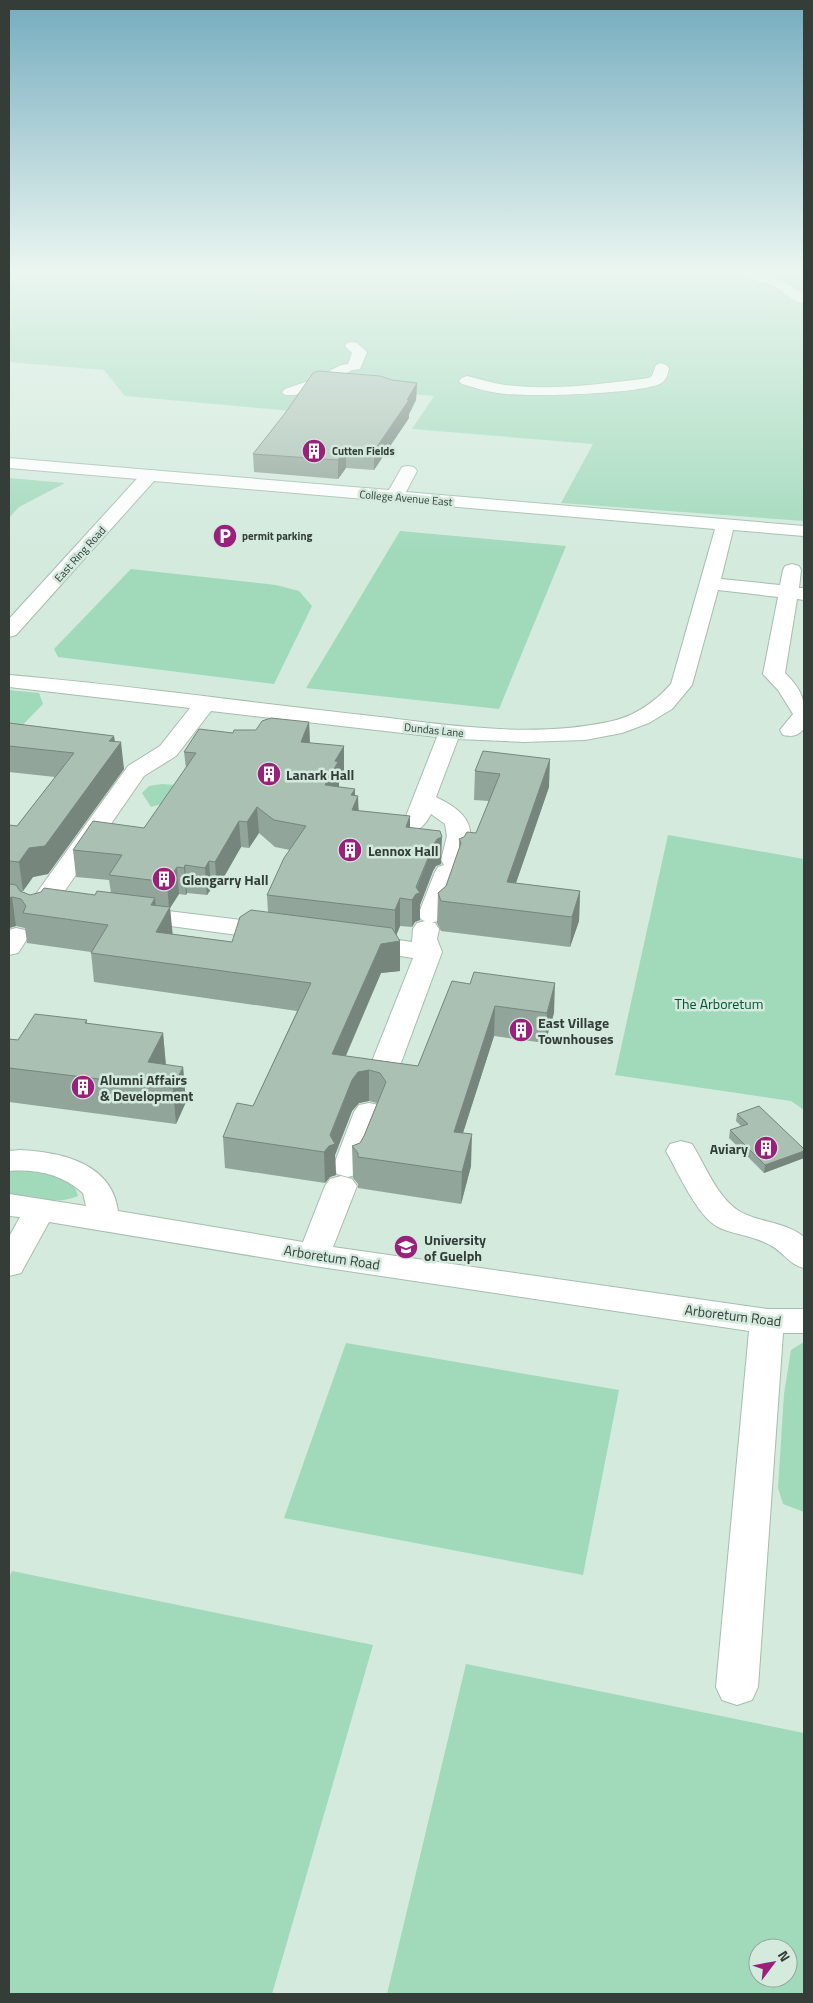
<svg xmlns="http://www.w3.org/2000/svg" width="813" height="2003" viewBox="0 0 813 2003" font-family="'Titillium Web',sans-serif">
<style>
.green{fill:#a1d9bb;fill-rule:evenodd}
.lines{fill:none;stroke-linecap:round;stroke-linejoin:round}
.minor-casing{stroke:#a6bcaf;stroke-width:2}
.major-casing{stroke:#a6bcaf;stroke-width:2}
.minor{fill:#fff;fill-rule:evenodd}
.major{fill:#fff;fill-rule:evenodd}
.wall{fill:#92a59a;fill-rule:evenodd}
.shaded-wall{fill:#77867d}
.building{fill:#aac0b3;stroke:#77867d}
.labels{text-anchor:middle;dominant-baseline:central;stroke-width:5;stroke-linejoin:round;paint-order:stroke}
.far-poi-label{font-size:11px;font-weight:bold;fill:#343d38;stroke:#d3eadd;text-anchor:start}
.far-street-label{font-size:11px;fill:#343d38;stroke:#d3eadd}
.poi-label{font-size:14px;font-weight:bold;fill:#343d38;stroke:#d3eadd;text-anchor:start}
.park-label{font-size:14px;fill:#055336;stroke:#d3eadd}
.street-label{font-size:14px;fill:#343d38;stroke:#d3eadd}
</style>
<rect width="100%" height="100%" fill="#d3eadd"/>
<g class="green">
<path d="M9,272H804V521L561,503L593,444L412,429L434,396L311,386L288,411L269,409L125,396L104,370L9,362Z"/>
<path d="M9,478L65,483L19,507L9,518Z"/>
<path d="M400,531L566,546L499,709L306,688Z"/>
<path d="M131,569L276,585L299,591L312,606L274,684L58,657L54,649Z"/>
<path d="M9,690L39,693L43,704L13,735L9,734Z"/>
<path d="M162,784L175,785L190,796L151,807L142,793L149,786Z"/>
<path d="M668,835L804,859V1110L791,1101L615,1075Z"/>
<path d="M18,1168C36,1169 74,1174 78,1196C57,1205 31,1198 9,1194V1169Z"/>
<path d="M804,1342V1512L783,1504L778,1488L784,1394L791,1350Z"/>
<path d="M346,1343L619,1390L583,1575L284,1518Z"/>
<path d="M12,1571L373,1645L272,1994H9V1578Z"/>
<path d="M466,1664L804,1733V1994H387ZM758,1948H788V1978H758Z"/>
</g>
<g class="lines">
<g class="minor-casing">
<g id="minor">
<path d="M745,272C767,272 785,282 804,294V304C792,301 784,291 773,286C763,282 752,282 745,272Z"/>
<path d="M352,342L357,343L367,352L360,369L352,370L324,385L295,395H285L282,392L285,389L314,379L341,365L348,364L352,353L345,346L347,343Z"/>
<path d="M661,363L666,365L669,368C668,373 667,378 663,382C649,394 530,397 507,394C491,393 476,388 462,384L459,381L462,378L467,376C480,379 492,383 505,385C552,391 602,384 649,378L652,376L656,365Z"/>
<path d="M408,466L414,467L417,471L406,492L804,526V536L733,530L721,579L780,585L783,570L785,566L792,564L799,566L801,570L799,588H804V600L797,599L785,673C806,694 804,701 804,729C797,736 793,737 783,735L780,730L793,714L778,690L763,674L778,597L718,590L692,685L672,709L649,723L622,733L585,740L524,742L458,739L436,797C456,807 474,818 470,843C468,851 466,859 462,865L456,867L459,872L444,915L440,920L432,923H435L439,929L437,939L442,952L395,1079L390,1085L380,1088L370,1085L365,1079L413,958L355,949L351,943L355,937L364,935L412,942L413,929L417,923L425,921L422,920L418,915L435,872L438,867L444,865L441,860L447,836L445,824L431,814C423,831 403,842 384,837L381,832L384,827L406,816L437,737L211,711L176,756L144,776L53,908C44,920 39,925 24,921L20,916L128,766L160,746L190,708L9,687V675C127,685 245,702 363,715C443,724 528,739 608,722C634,717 654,703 671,684L715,529L154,481L16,635L9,637V619L144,471L150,470L389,490L402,467Z"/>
<path d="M135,907L274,924L283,926L287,932L283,938L274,940L126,920L122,915L126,910Z"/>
<path d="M16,928L25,930L29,936L18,953L9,955V930Z"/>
<path d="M369,1103L379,1105L384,1112L363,1167L359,1174L348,1177L337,1174L333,1167L354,1112L359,1105Z"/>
<path d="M681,1141L692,1144C705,1165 717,1197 739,1211C759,1223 785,1221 804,1237V1268C788,1264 785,1253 770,1245C754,1236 735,1235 718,1227C697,1216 678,1172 666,1151L670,1144Z"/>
<path d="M20,1150C61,1152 112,1163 118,1211L303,1242L325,1186L330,1179L341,1176L352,1179L357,1186L333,1247L767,1309H804V1333H783L758,1687L752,1700L737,1705L722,1700L716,1687L749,1331L314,1266L49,1222L21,1273L9,1276V1237L20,1217L9,1216V1194L86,1206L83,1193C61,1174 37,1169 9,1171V1151Z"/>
</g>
</g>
<g class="major-casing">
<path id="major" d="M9,458L150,470L156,471L159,475L156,479L150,480L9,468Z"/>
</g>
<use href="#minor" class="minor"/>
<use href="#major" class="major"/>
</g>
<g class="wall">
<path d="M392,380L417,383L416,400L409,414V418L374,470L346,468L338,479L254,472L253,454Z"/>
<path d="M309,722L310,743L344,771L339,782V787L355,795L359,811L410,816V827L441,864L436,866L433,871L420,905V920L415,922L412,927L400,926L396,936L400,971L381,973L346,1056L418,1066L452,981L554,1013L545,1043L494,1036L463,1133L471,1166L461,1204L358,1188V1184L353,1178L352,1146L360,1143L364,1136L377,1103L369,1101L359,1103L352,1111L335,1155L336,1175L330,1177L325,1183L225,1168L223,1137L253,1106L297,1011L94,982L91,952L27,943L25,928L16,926L9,928V825L17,826L55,777L9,772V723L114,736L115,741L124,769L48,874L33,877L23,891H20L30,895H95L111,893L109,880L76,877L73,850L144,828L186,768L184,752L233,733L256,730ZM259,833L275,847L290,850L267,895L268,912L232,942L172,934L170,908L179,894L186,895L187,893L207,895L211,889H217L241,847L249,848Z"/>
<path d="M483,751L549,787L516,883L580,891L579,921L570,947L441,931L437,923L438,893L446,886L459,849V839L476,833L489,801L474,800L475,771Z"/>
<path d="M87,1020V1024L163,1033L166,1065L183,1067L186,1102L176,1124L9,1102V1039L18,1040Z"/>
<path d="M737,1114L804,1158L764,1173L729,1138L730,1130L741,1126L736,1121Z"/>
</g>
<g class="shaded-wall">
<path d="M417,383L416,400L409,414V418L374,470V451L407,400Z"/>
<path d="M346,449V468L338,479V460Z"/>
<path d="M309,722L310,748L301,742Z"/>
<path d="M114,736L115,749L121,742L124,769L48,874L33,877L23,891L19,862Z"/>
<path d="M344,746V771L339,782V787L325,785L335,761Z"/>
<path d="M550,759L549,787L507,909V882Z"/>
<path d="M355,789V803L358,796L359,822L352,837L351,795Z"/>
<path d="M257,807L259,833L249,848L247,822Z"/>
<path d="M410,816V842L406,827Z"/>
<path d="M239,821L241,847L217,889L215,862Z"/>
<path d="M442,837L441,864L436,866L433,871L420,905V920L415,922L412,927V900L434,844L437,839Z"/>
<path d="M209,861L211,889L207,895L205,868Z"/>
<path d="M185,865L187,893L186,895L184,868Z"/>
<path d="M177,867L179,894L170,908L173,937L158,962L151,905L155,898L158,928L169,909L167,882Z"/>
<path d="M580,891L579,921L570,947L572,917Z"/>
<path d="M12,897L16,926L9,928V898Z"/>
<path d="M400,898V926L395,938V910Z"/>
<path d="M400,941V971L381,973L333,1085L332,1054L381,944Z"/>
<path d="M555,983L554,1013L545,1043L547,1013Z"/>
<path d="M495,1006L494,1036L453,1164L454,1132Z"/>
<path d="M163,1033L166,1068L148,1062Z"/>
<path d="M183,1067L186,1102L176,1124L173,1088Z"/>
<path d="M369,1070V1101L359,1103L352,1111L335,1155L336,1175L330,1177L325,1183L324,1152L352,1080L358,1072Z"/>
<path d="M472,1134L471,1166L461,1204L462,1172Z"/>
<path d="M804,1151V1158L764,1173L765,1165Z"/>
</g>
<g class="building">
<path d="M318,371L380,376L392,380L417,383L407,400H409L374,451L346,449L338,460L253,454L286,412L313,373Z"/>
<path d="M271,718L309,722L301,742L344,746L335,761L338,762L325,785L355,789L351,795L358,796L352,810L410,816L406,827L440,831L442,837L437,839L434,844L416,887L420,893L416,894L412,900L400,898L395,910L267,895L284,858L306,826L274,820L257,807L247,822L239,821L215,862L209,861L205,868L185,865L184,868L177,867L167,882L109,875L122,855L73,850L93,821L144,828L196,753L184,752L199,729L233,733L234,730H256L262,721Z"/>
<path d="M9,723L114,736L109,741L121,742L45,846L29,848L19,862L9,861V825L17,826L74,753L9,746Z"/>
<path d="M483,751L550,759L507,882L580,891L572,917L441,901L438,893L446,886L461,843L459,839L464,837L467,832L476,833L500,774L475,771Z"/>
<path d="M9,884L16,885L20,891L30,895L41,892L44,888L95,895L97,891L155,898L151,905L170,907L156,932L232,942L240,917L251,910L392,928L400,941L381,944L332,1054L418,1066L452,981L470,984L474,972L555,983L547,1013L495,1006L454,1132L472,1134L462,1172L358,1157V1153L352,1146L360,1143L364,1136L386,1082L380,1073L369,1070L358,1072L352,1080L330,1135L335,1144L329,1146L324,1152L223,1137L237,1103L253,1106L311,983L91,953L108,925L23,913L26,906L21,899L12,897L9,898Z"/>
<path d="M35,1014L87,1020L85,1023L163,1033L148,1062L183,1067L173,1088L9,1068V1039L18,1040Z"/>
<path d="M759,1106L804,1149V1151L765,1165L730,1130L748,1124L737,1114Z"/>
</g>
<linearGradient id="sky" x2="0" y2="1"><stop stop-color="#74acbf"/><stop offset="0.49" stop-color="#ebf6f0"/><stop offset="1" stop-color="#ebf6f0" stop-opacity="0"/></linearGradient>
<rect width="813" height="553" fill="url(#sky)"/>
<defs>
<g id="building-disc" transform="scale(1.25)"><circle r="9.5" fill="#9a217b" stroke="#d3eadd"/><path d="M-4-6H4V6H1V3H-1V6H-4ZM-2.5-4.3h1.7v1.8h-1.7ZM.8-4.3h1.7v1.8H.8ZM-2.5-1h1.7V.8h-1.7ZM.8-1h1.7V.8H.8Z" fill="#fff"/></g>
<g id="parking-disc" transform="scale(1.25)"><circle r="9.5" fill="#9a217b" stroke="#d3eadd"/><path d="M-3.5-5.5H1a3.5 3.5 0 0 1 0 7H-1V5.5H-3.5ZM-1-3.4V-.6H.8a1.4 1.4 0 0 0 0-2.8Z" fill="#fff"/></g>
<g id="university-disc" transform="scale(1.25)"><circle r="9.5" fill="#9a217b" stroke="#d3eadd"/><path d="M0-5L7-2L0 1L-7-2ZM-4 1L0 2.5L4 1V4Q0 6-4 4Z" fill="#fff"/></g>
</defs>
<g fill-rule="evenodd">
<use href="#building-disc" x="314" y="451"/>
<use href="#parking-disc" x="225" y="536"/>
<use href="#building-disc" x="269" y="774"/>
<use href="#building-disc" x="350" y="850"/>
<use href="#building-disc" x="164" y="879"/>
<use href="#building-disc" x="521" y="1030"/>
<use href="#building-disc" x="83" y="1087"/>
<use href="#building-disc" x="766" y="1148"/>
<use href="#university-disc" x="406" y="1247"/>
</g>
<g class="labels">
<g class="far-poi-label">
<text x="332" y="451">Cutten Fields</text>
<text x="242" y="536">permit parking</text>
</g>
<g class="far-street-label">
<text transform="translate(406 498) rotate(5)">College Avenue East</text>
<text transform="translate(80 554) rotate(-48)">East Ring Road</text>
<text transform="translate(434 730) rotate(6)">Dundas Lane</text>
</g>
<g class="poi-label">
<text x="286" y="774">Lanark Hall</text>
<text x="368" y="850">Lennox Hall</text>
<text x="182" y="879">Glengarry Hall</text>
<text x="538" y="1022">East Village<tspan x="538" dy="16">Townhouses</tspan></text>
<text x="100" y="1079">Alumni Affairs<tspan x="100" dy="16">&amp; Development</tspan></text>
<text x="748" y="1148" text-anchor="end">Aviary</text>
<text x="424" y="1239">University<tspan x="424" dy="16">of Guelph</tspan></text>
</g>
<g class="park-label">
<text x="719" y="1003">The Arboretum</text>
</g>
<g class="street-label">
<text transform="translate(332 1257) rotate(9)">Arboretum Road</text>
<text transform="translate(733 1315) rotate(7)">Arboretum Road</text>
</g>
</g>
<rect width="813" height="2003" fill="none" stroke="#343d38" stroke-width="20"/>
<g transform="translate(773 1963) rotate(58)"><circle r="24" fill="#d3eadd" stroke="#93a59b"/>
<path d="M0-4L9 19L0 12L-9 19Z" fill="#9a217b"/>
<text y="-8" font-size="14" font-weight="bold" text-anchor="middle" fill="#343d38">N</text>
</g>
</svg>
